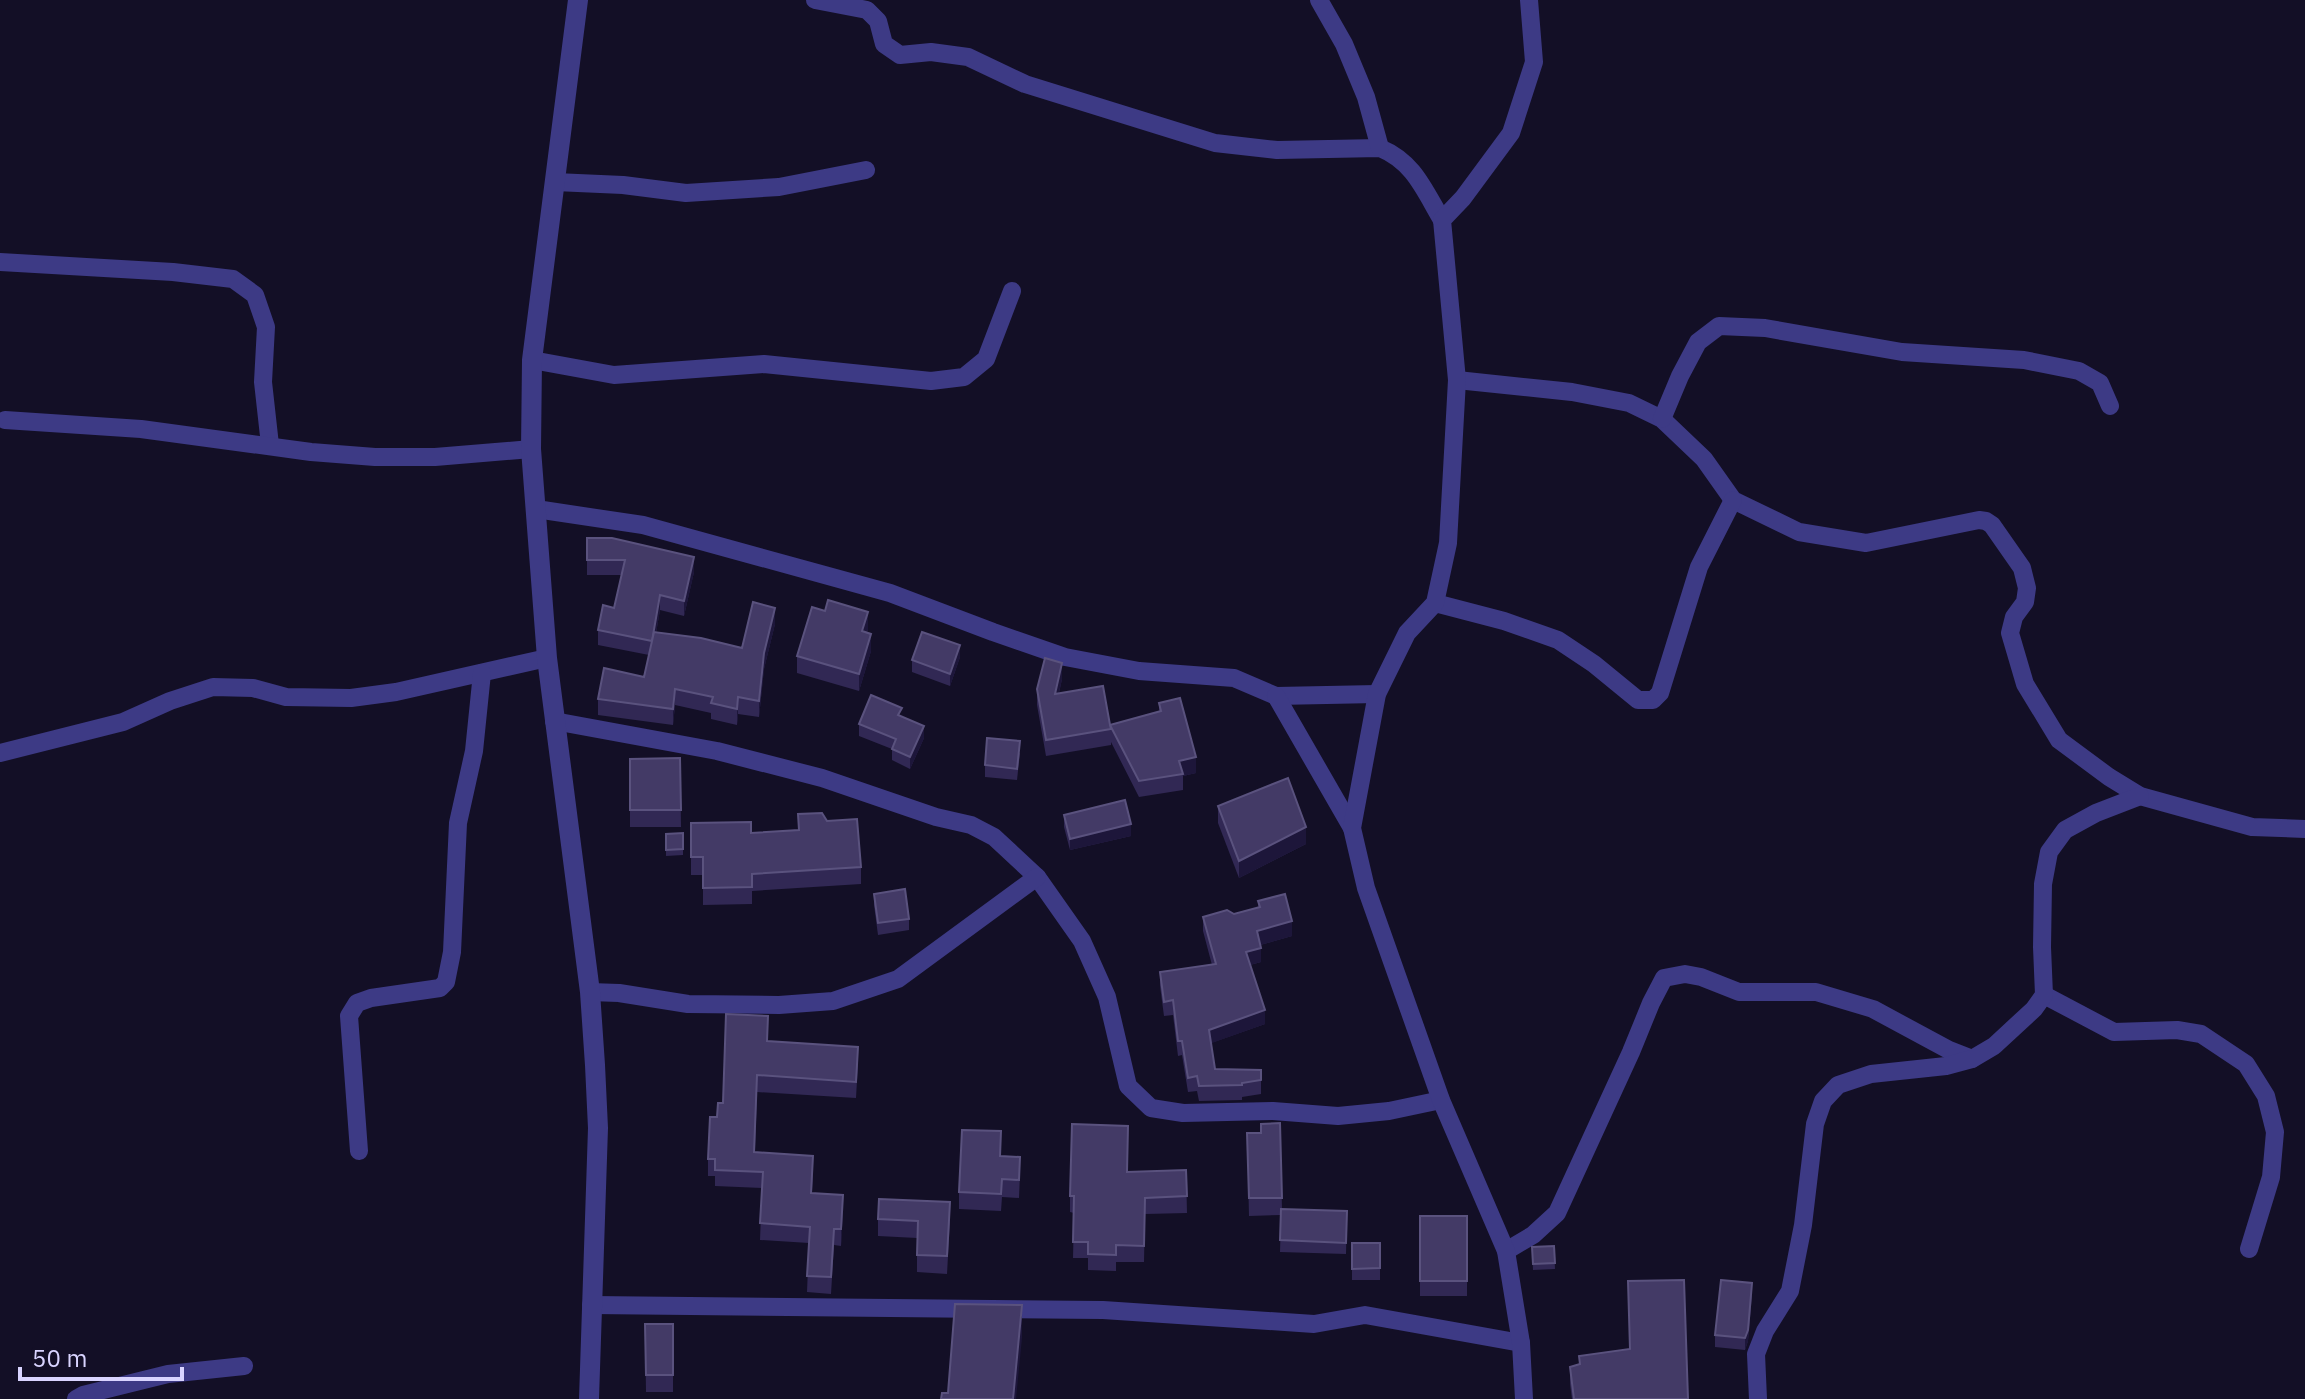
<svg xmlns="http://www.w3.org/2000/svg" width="2305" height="1399" viewBox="0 0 2305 1399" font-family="'IBM Plex Sans',sans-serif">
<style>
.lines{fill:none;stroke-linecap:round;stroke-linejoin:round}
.minor{stroke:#3d3a85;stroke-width:18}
.tertiary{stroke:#3d3a85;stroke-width:20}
.wall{fill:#312854}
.shaded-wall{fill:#1d163a}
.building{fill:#433a66;stroke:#5a527e;stroke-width:2}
</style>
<rect width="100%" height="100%" fill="#130f26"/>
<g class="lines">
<g class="minor">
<path d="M815,0L867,10L878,21L884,44L900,55L931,52L968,57L1025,84L1215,143L1277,150L1380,148C1414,162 1424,190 1442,220"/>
<path d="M1319,0L1344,44L1366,97L1380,148"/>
<path d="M555,182L623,185L686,193L779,187L866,170"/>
<path d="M0,262L173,272L233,279L255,295L266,327L263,382L270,445"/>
<path d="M532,360L614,375L764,364L931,381L964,377L986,359L1012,291"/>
<path d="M1457,380L1572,392L1629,403L1662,419L1704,459L1733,500L1799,532L1866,543L1979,520L1986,521L1992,525L2022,568L2027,588L2025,602L2014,617L2010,633L2025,684L2059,740L2109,777L2140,796L2252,827L2305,829"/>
<path d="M1662,419L1680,376L1698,342L1719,326L1765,328L1902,352L2024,360L2079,371L2100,383L2110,406"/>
<path d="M5,420L141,429L311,452L375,457H435L531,449"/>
<path d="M536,509L643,525L890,593L993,632L1065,657L1139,671L1234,678L1276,696L1377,694"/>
<path d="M1435,603L1504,621L1558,640L1594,664L1638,700H1653L1660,693L1699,567L1733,500"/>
<path d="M1276,696L1352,828"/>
<path d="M554,721L717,751L822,778L936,817L971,825L994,837L1037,877L1082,941L1107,997L1128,1086L1151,1108L1183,1113L1273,1111L1338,1116L1389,1111L1441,1100"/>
<path d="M0,753L123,722L170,701L213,687L253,688L286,697L351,698L396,692L547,658"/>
<path d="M590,992L619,993L688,1004L779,1005L833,1001L898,979L1037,877"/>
<path d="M2044,995L2114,1032L2177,1030L2201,1034L2246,1064L2266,1096L2275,1132L2271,1177L2249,1249"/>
<path d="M359,1151L349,1016L357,1003L371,998L440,988L446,982L452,952L458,823L474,751L482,673"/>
<path d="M1506,1251L1533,1235L1557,1213L1631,1052L1651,1003L1664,978L1685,974L1701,977L1739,992H1816L1873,1009L1949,1050L1972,1059"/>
<path d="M591,1305L1103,1310L1314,1324L1365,1315L1521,1343"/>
<path d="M76,1399L83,1395L168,1374L244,1366"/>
<path d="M1524,1399L1521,1343L1506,1251L1441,1100L1366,888L1352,828L1377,694L1407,633L1435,603L1448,543L1457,380L1442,220L1463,198L1511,133L1534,62L1529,0"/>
<path d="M1758,1399L1756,1354L1765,1331L1790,1291L1803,1225L1815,1124L1823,1101L1838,1085L1871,1074L1946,1066L1972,1059L1994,1046L2034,1009L2044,995L2042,947L2043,884L2049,852L2065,830L2096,813L2140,796"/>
</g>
<path class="tertiary" d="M578,0L532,360L531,449L547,658L590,992L595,1065L598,1128L589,1399"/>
</g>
<g class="wall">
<path d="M587,538L694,572L684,616L660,610L656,633L742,648L775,624L764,669L759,717L738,714L737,725L711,719V713L675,705L673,725L598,715V699L644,677L649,655L598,645V630L614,608L622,575H587Z"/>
<path d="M868,629L867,632L871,651L859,691L797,673V656Z"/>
<path d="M960,657L950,686L912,672V660Z"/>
<path d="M1062,679L1059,693L1110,725L1159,711V703L1196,773L1183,776V790L1139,797L1111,742V745L1046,756L1037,705V689Z"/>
<path d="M902,717L924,738L910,769L892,760V749L859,736V724Z"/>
<path d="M1020,753L1017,780L985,777V765Z"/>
<path d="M680,758L681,827H630V759Z"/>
<path d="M1218,806L1306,844L1239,878L1218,823Z"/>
<path d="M798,814L827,821L861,867V884L752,891V904L703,905V875H691V823L751,833L798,830Z"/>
<path d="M1064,815L1131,836L1070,850L1064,827Z"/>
<path d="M683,833V855L666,856V834Z"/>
<path d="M874,894L909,919V930L878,935L874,905Z"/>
<path d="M1258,901L1292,936L1260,945L1261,962L1250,965L1265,1024L1211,1043L1215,1069L1261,1070V1094L1242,1097V1100L1199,1101L1197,1091L1188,1092L1182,1055L1178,1056L1173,1015L1164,1016L1160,986V972L1212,965L1203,931V917L1234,914L1258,908Z"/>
<path d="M768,1041L858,1063L856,1098L757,1092L755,1152L813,1173L812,1193L843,1211L841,1246L834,1245L831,1294L807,1292L809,1243L760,1240L762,1188L715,1186V1176H708V1159L717,1117L723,1103Z"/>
<path d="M1280,1123L1282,1209L1347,1211L1346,1254L1280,1252L1281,1215L1249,1216L1247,1133H1261Z"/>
<path d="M1186,1170L1187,1213L1145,1214L1144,1262H1116V1271L1088,1270V1258H1073L1074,1213L1070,1212V1196L1127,1172Z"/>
<path d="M1020,1174L1019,1198L1002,1197L1001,1211L959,1209V1192Z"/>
<rect x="1420" y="1216" width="47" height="80"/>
<path d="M878,1219L950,1220L947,1274L917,1272V1238L878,1236Z"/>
<rect x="1352" y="1243" width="28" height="37"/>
<path d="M1554,1246L1555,1269L1533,1270L1532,1247Z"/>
<path d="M1752,1295L1748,1341L1745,1350L1715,1347V1335Z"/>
<path d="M645,1324H673V1392H646Z"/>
<path d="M1579,1356L1688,1399H1572L1570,1384V1367L1579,1364Z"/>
</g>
<g class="shaded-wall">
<path d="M694,557V572L684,616V601Z"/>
<path d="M660,595V610L652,656V641Z"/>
<path d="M775,608V624L764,669L759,717V701L764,653Z"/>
<path d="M868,612V629L862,648V631Z"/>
<path d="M871,634V651L859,691V674Z"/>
<path d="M960,645V657L950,686V674Z"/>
<path d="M1062,663V679L1055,710V694Z"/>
<path d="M675,689V705L673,725V709Z"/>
<path d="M738,697V714L737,725V709Z"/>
<path d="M924,726V738L910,769V757Z"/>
<path d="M1196,757V773L1183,776L1179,761Z"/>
<path d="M1131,824V836L1070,850V839Z"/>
<path d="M1306,827V844L1239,878V861Z"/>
<path d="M1292,921V936L1257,946V931Z"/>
<path d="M1261,948V962L1246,966V952Z"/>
<path d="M1265,1010V1024L1209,1044V1030Z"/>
<path d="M843,1195V1211L841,1246V1229Z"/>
<path d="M1752,1283L1748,1341L1745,1350V1338Z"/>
<path d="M1022,1305V1338L1016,1399H1013Z"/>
</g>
<g class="building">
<path d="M587,538H612L694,557L684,601L660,595L652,641L598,630L603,605L614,608L625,560H587Z"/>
<path d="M828,600L868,612L862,631L871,634L859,674L797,656L812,607L825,611Z"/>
<path d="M753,602L775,608L764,653L759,701L738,697L737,709L711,703L713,697L675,689L673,709L598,699L604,668L644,677L654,632L701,638L742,648Z"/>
<path d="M922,632L960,645L950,674L912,660Z"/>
<path d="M1045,658L1062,663L1055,694L1103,686L1110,725L1161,711L1159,703L1180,698L1196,757L1179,761L1183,774L1139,781L1110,725L1111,729L1046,740L1037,689Z"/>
<path d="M871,695L902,708L898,715L924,726L910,757L892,749L896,739L859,724Z"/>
<path d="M987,738L1020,741L1017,769L985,765Z"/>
<path d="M680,758L681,810H630V759Z"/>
<path d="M1288,778L1306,827L1239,861L1218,806Z"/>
<path d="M1125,800L1131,824L1070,839L1064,815Z"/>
<path d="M822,813L827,821L857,819L861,867L752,874V887L703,888V857H691V823L751,822V833L799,830L798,814Z"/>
<path d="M683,833V849L666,850V834Z"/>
<path d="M905,889L909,919L878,923L874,894Z"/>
<path d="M1285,894L1292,921L1257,931L1261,948L1246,952L1265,1010L1209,1030L1215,1069L1261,1070V1080L1242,1083V1085L1199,1086L1197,1076L1188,1078L1182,1041H1178L1173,1000L1164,1002L1160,972L1216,964L1203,917L1227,910L1234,914L1260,907L1258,901Z"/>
<path d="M726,1014L768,1016L767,1041L858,1047L856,1082L757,1075L754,1152L813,1156L811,1193L843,1195L841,1229H834L831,1277L807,1276L810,1227L760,1223L763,1172L715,1170V1159H708L710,1117H717L718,1103H723Z"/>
<path d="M1280,1123L1282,1198H1249L1247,1133H1261V1124Z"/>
<path d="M1072,1124L1128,1126L1127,1172L1186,1170L1187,1196L1145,1198L1144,1246L1116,1245V1255L1088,1254V1242H1073L1074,1196H1070Z"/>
<path d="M962,1130L1001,1131L1000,1156L1020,1157L1019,1180L1002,1179L1001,1194L959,1192Z"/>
<path d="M879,1199L950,1202L947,1256L917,1255L918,1221L878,1219Z"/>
<path d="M1281,1209L1347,1211L1346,1243L1280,1240Z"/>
<rect x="1420" y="1216" width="47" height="65"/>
<path d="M1352,1243H1380V1268L1352,1269Z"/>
<path d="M1554,1246L1555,1263L1533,1264L1532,1247Z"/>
<path d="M1684,1280L1688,1399H1574L1570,1367L1580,1364L1579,1356L1630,1349L1628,1281Z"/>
<path d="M1721,1280L1752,1283L1748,1330L1745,1338L1715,1335Z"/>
<path d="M955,1304L1022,1305L1013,1399H941L942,1393H948Z"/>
<path d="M645,1324H673V1375H646Z"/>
</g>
<path d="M20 1367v12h162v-12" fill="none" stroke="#d9d4ff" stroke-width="4"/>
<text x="32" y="1367" font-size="24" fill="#d9d4ff" stroke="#130f26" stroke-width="6" paint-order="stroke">50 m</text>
</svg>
